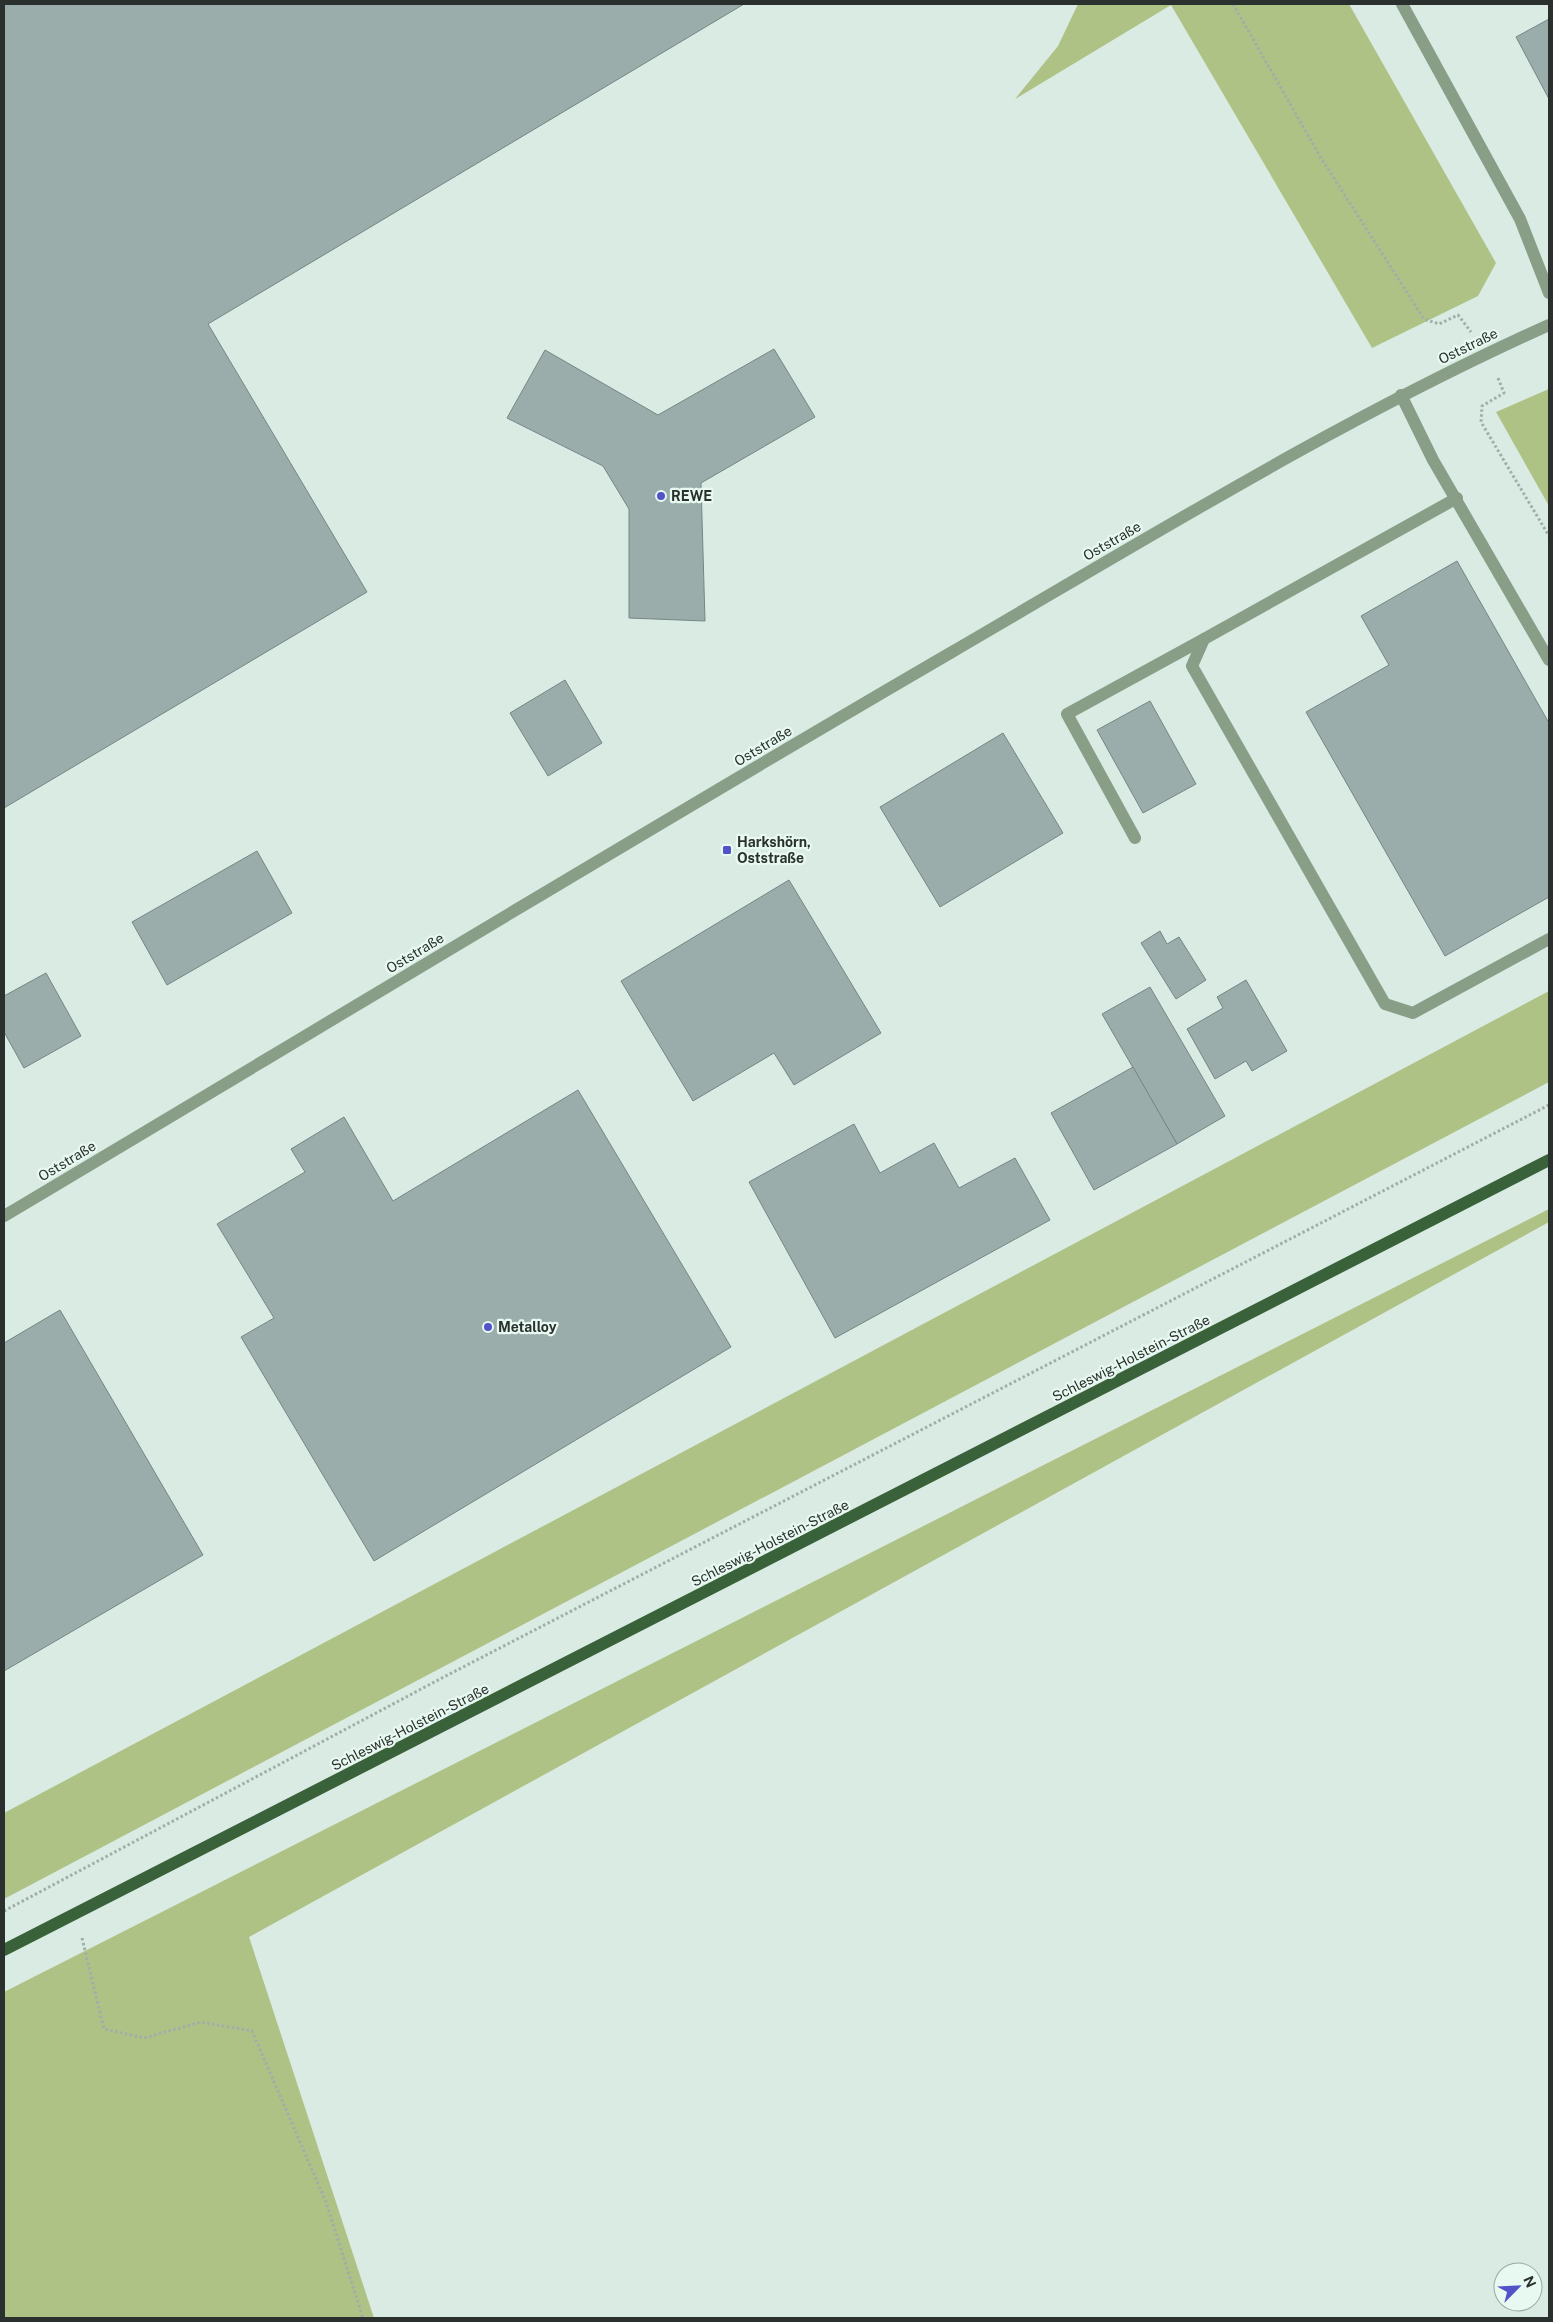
<svg xmlns="http://www.w3.org/2000/svg" width="1553" height="2322" viewBox="0 0 1553 2322" font-family="'Public Sans',sans-serif">
<style>
.green{fill:#afc286}
.building{fill:#9aadab;stroke:#748785}
.lines{fill:none;stroke-linecap:round;stroke-linejoin:round}
.path{stroke:#a1aea8;stroke-width:3;stroke-dasharray:2.5 2.5;stroke-linecap:butt}
.service{stroke:#889e87;stroke-width:12}
.minor{stroke:#889e87;stroke-width:12}
.primary{stroke:#39613a;stroke-width:12}
.poi-dot{fill:#5252c9;stroke:#e7f9f0;stroke-width:2}
.labels{text-anchor:middle;dominant-baseline:central;stroke-width:4.5;stroke-linejoin:round;paint-order:stroke}
.street-label{font-size:14px;fill:#2a302d;stroke:#e7f9f0}
.poi-label{font-size:14px;font-weight:bold;fill:#2a302d;stroke:#e7f9f0;text-anchor:start}
</style>
<rect width="100%" height="100%" fill="#daebe3"/>
<g class="green">
<path d="M1078,4H1349L1496,263L1478,296L1372,348L1171,5L1015,99L1058,46Z"/>
<path d="M1549,389V506L1496,412Z"/>
<path d="M1549,991V1082L4,1899V1813Z"/>
<path d="M1549,1209V1222L249,1937L374,2318H4V1992Z"/>
</g>
<g class="building">
<path d="M4,4H744L208,324L367,592L4,808Z"/>
<path d="M1549,19V99L1516,37Z"/>
<path d="M774,349L815,417L701,483L705,621L629,618V509L603,466L507,418L545,350L658,415Z"/>
<path d="M1457,561L1549,723V897L1445,956L1306,712L1389,665L1361,616Z"/>
<path d="M565,680L602,743L548,776L510,713Z"/>
<path d="M1150,701L1196,784L1143,813L1097,730Z"/>
<path d="M1003,733L1063,833L940,907L880,807Z"/>
<path d="M257,851L292,913L167,985L132,922Z"/>
<path d="M789,880L881,1033L794,1085L774,1053L693,1101L621,981Z"/>
<path d="M1160,931L1167,944L1179,937L1206,980L1176,999L1141,943Z"/>
<path d="M46,973L81,1036L24,1068L4,1032V996Z"/>
<path d="M1246,980L1287,1051L1252,1071L1246,1061L1215,1079L1187,1029L1223,1008L1217,997Z"/>
<path d="M1150,987L1225,1116L1177,1144L1102,1014Z"/>
<path d="M1133,1067L1177,1144L1094,1190L1051,1113Z"/>
<path d="M578,1090L731,1347L374,1561L241,1337L274,1318L217,1224L305,1172L291,1149L344,1117L393,1201Z"/>
<path d="M854,1124L880,1173L934,1143L959,1188L1015,1158L1050,1220L835,1338L749,1182Z"/>
<path d="M60,1310L203,1555L4,1671V1343Z"/>
</g>
<g class="lines">
<g class="path">
<path d="M1233,4L1321,158L1424,319L1439,324L1458,315L1471,332"/>
<path d="M1498,378L1504,393L1482,406L1481,422L1549,536"/>
<path d="M4,1911L440,1679L1549,1105"/>
<path d="M82,1938L104,2029L144,2038L201,2022L252,2031L326,2202L363,2318"/>
</g>
<g class="service">
<path d="M1401,395L1433,460L1549,660"/>
<path d="M1457,498L1204,639L1192,666L1385,1004L1413,1013L1549,939"/>
<path d="M1135,838L1067,714L1204,639"/>
</g>
<g class="minor">
<path d="M1402,4L1520,219L1549,293"/>
<path d="M4,1216C320,1028 634,837 952,652C1148,538 1342,418 1549,325"/>
</g>
<path class="primary" d="M4,1950L1549,1160"/>
</g>
<g class="poi-dot">
<circle cx="661" cy="496" r="5"/>
<rect x="722" y="845" width="10" height="10" rx="2.5"/>
<circle cx="488" cy="1327" r="5"/>
</g>
<g class="labels">
<g class="street-label">
<text transform="translate(1468 346) rotate(-26)">Oststraße</text>
<text transform="translate(1112 541) rotate(-30)">Oststraße</text>
<text transform="translate(763 746) rotate(-31)">Oststraße</text>
<text transform="translate(415 953) rotate(-31)">Oststraße</text>
<text transform="translate(67 1161) rotate(-31)">Oststraße</text>
<text transform="translate(1131 1358) rotate(-27)">Schleswig-Holstein-Straße</text>
<text transform="translate(770 1543) rotate(-27)">Schleswig-Holstein-Straße</text>
<text transform="translate(410 1727) rotate(-27)">Schleswig-Holstein-Straße</text>
</g>
<g class="poi-label">
<text x="671" y="496">REWE</text>
<text x="737" y="842">Harkshörn,<tspan x="737" dy="16">Oststraße</tspan></text>
<text x="498" y="1327">Metalloy</text>
</g>
</g>
<rect width="1553" height="2322" fill="none" stroke="#2a302d" stroke-width="10"/>
<g transform="translate(1518 2287) rotate(66)"><circle r="24" fill="#e7f9f0" stroke="#9ba9a2"/>
<path d="M0-4L9 19L0 12L-9 19Z" fill="#5252c9"/>
<text y="-8" font-size="14" font-weight="bold" text-anchor="middle" fill="#2a302d">N</text>
</g>
</svg>
